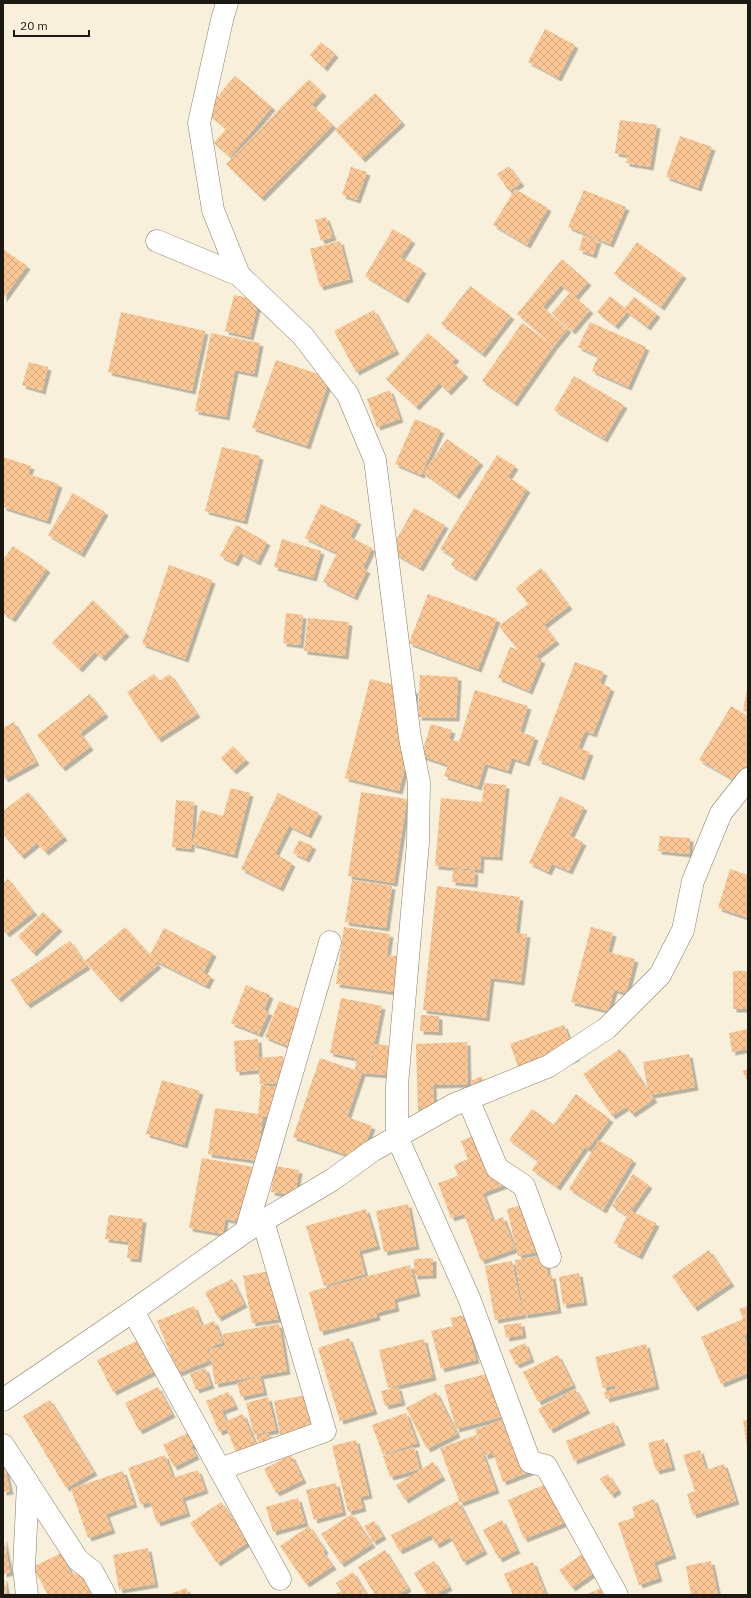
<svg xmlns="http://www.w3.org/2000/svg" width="751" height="1598" viewBox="0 0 751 1598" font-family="'IBM Plex Sans',sans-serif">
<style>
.building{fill:url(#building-cross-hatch);filter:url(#shadow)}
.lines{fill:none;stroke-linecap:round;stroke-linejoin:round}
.minor-casing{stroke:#857e6b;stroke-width:23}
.minor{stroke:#fff;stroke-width:22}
</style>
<defs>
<pattern id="building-cross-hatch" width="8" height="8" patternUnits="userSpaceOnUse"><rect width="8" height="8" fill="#fbc794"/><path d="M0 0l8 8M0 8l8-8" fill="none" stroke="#d7aa7f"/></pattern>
<filter id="shadow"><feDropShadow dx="3.5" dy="3.5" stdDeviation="0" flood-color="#0004"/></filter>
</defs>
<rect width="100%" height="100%" fill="#f8f0da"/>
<g class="building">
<path d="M545,29L575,45L558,78L528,62Z"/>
<path d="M321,42L335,54L324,68L310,55Z"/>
<path d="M235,76L272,107L230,157L214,143L226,129L205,111Z"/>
<path d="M309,79L323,93L312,105L333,125L261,198L226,164Z"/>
<path d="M375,93L402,122L362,159L335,130Z"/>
<path d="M620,120L657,125L650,167L626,163L627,155L615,153Z"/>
<path d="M680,136L712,147L698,188L666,177Z"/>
<path d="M509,166L521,183L509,191L497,174Z"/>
<path d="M351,167L367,172L357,200L342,195Z"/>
<path d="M515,189L548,208L527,245L493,225Z"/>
<path d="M584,190L626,207L610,244L568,227Z"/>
<path d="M326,217L333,237L321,241L315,220Z"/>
<path d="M393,229L412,240L401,257L423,270L405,300L365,276Z"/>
<path d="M583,236L598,240L593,255L579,250Z"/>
<path d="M340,241L350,279L320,287L310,249Z"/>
<path d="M637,242L683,275L661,307L614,274Z"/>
<path d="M3,249L27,266L3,299Z"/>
<path d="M562,259L588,282L575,297L590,310L572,331L552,313L570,293L561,285L543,307L568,329L554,346L517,314Z"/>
<path d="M470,286L511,316L482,354L441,324Z"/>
<path d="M234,295L259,300L250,337L225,331Z"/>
<path d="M610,296L625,308L634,297L657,314L647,327L627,312L615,326L597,312Z"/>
<path d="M374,310L396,351L356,372L334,331Z"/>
<path d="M121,312L205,331L192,391L108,372Z"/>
<path d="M590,322L646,347L628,387L592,371L598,356L578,347Z"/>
<path d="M522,323L554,346L514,403L482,381Z"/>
<path d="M211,333L260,343L254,374L235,370L226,417L195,411Z"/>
<path d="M428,333L456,358L452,362L465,374L448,392L439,383L416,407L386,379Z"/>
<path d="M276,360L330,378L307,446L252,428Z"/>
<path d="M29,362L48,367L42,391L22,385Z"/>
<path d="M574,376L624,405L604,439L554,410Z"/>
<path d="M390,390L400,419L377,427L367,399Z"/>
<path d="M415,419L441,430L421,475L395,464Z"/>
<path d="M447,439L480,462L456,496L423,473Z"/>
<path d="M222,447L260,456L244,521L205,511Z"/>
<path d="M497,455L515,466L508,477L527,489L473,578L451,565L455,558L440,549Z"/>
<path d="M3,457L31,466L28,474L59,484L47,521L3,507Z"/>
<path d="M73,493L105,512L81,554L48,535Z"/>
<path d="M321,504L358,521L350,537L372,548L363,568L367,570L354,597L323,582L337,553L305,538Z"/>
<path d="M414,508L445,525L420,568L390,551Z"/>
<path d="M236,525L267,542L257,562L240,553L235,563L220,556Z"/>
<path d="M282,539L321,551L313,578L274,567Z"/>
<path d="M13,546L47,569L12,619L3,613V560Z"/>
<path d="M169,565L212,580L185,659L142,644Z"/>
<path d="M541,568L569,606L544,625L556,641L535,657L542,660L529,691L498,678L510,647L518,650L499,626L528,604L516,588Z"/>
<path d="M428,594L497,619L478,669L409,643Z"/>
<path d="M93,600L126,633L102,658L95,652L79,669L52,643Z"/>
<path d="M286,613L303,615L300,645L283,643Z"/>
<path d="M308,618L349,622L345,656L304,651Z"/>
<path d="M575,662L604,672L600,683L611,688L593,734L585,731L578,748L590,752L581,777L538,760Z"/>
<path d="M154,674L159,681L170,674L197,714L158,739L127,692Z"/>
<path d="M420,675L458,677L456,718L418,717Z"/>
<path d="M370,679L415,690L412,741L399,791L345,778Z"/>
<path d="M747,689H748V712L743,711Z"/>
<path d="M475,690L528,706L520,732L535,737L526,763L512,758L508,771L485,764L478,787L444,776L448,765L421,756L431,724L452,730L449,739L459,742Z"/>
<path d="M90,694L105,714L80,733L90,747L62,768L37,735Z"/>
<path d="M731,706L748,716V772L741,784L699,760Z"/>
<path d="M14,722L36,762L5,779L3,776V728Z"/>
<path d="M233,746L246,760L233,771L221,758Z"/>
<path d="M484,783L506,785L499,857L481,856L480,870L435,866L441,798L482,802Z"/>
<path d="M231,788L250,793L234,855L192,844L201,810L223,816Z"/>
<path d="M28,792L64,837L45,852L37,843L21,856L3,834V811Z"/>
<path d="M361,792L407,799L394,883L348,876Z"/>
<path d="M278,793L319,813L308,835L289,826L275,854L292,863L280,888L241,869Z"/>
<path d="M560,796L584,807L570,836L583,842L569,871L552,864L548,872L529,863Z"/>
<path d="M176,800L194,802L191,849L172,847Z"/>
<path d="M660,836L690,838L689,854L658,851Z"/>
<path d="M299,840L313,846L306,859L293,853Z"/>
<path d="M453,869L475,871L474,884L452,882Z"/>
<path d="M730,869L748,875V918L718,908Z"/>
<path d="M8,879L34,912L6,934L3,930V883Z"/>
<path d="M352,880L392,886L386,928L345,922Z"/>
<path d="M437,886L520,897L516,933L527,934L521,982L491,978L486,1018L423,1010Z"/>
<path d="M43,912L59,928L33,953L18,936Z"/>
<path d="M125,927L150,955L164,928L213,953L203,973L211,976L206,986L154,960L158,965L118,999L85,961Z"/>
<path d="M344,927L390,934L387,955L406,957L401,993L336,984Z"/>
<path d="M591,927L613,933L608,952L635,959L626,993L614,990L608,1011L571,1002Z"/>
<path d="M70,941L87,966L27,1005L11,980Z"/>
<rect x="733" y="971" width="15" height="38"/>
<path d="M246,985L270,995L264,1010L269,1012L259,1034L231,1023Z"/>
<path d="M341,998L382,1006L371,1061H373L375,1044L401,1047L398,1076L362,1073L347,1117L372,1126L360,1159L293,1137L320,1058L355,1070L356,1059L364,1060L330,1053Z"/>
<path d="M279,1001L315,1015L300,1051L265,1037Z"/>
<path d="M421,1015L439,1016V1032L420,1031Z"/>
<path d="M564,1025L576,1058L522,1078L510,1044Z"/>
<path d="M748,1029V1049L732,1052L729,1033Z"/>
<path d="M258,1039L259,1058L283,1056L285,1083L260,1084L259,1070L236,1072L234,1041Z"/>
<path d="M467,1042L468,1084L433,1085L434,1111H418L416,1044Z"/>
<path d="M620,1049L648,1090L643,1062L689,1054L695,1087L651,1095L654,1099L632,1114L626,1107L612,1116L583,1074Z"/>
<path d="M748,1069V1084L743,1071Z"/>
<path d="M481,1076L487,1089L477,1093L471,1081Z"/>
<path d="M162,1080L200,1091L184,1145L146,1134Z"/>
<path d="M261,1085L277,1087L274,1118L263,1116L257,1161L208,1154L215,1108L258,1114Z"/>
<path d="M576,1094L610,1119L588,1149L585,1147L557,1187L532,1170L538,1161L509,1140L532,1109L570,1136L554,1124Z"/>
<path d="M486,1131L507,1184L483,1193L493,1221L503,1217L515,1249L481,1261L464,1214L451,1218L438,1183L458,1176L454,1165L468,1159L461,1141Z"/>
<path d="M599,1140L633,1160L603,1210L569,1189Z"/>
<path d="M202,1158L253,1167L243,1222L225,1219L223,1234L189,1228Z"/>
<path d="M275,1166L299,1170L295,1195L271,1192Z"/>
<path d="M633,1174L649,1185L631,1211L656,1223L639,1256L614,1243L627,1216L612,1206Z"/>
<path d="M533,1202L544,1250L518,1256L507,1209Z"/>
<path d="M408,1204L416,1246L384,1252L376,1211Z"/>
<path d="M366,1209L377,1246L359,1251L365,1274L324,1286L306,1226Z"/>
<path d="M109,1215L143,1219L138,1259L127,1258L129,1242L105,1239Z"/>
<path d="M709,1250L731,1283L694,1308L672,1276Z"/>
<path d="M545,1255L548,1276L552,1275L558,1310L524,1315L515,1260Z"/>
<path d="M433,1258V1275L414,1276V1259Z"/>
<path d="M512,1261L523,1315L495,1320L485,1266Z"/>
<path d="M410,1265L417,1293L394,1299L396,1308L376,1313L377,1317L320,1332L309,1292Z"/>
<path d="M270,1271L278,1319L252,1323L243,1276Z"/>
<path d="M579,1273L584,1302L563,1305L559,1277Z"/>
<path d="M232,1279L244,1304L218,1318L205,1292Z"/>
<path d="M194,1306L202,1326L214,1321L223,1342L207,1349L211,1360L209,1349L225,1346L223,1334L279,1324L287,1371L215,1384L211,1360L178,1373L157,1321Z"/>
<path d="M748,1306V1334L744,1336L748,1346V1373L721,1384L701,1337L743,1319L739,1309Z"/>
<path d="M465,1315L476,1360L441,1369L431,1331L453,1326L450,1318Z"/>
<path d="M521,1323L523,1335L506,1338L504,1325Z"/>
<path d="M349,1338L374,1411L340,1421L318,1348Z"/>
<path d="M424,1339L433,1377L388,1388L379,1350Z"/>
<path d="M137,1341L153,1372L113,1392L97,1360Z"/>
<path d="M525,1343L531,1359L516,1365L509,1350Z"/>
<path d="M646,1344L656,1386L606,1399L604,1392L616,1389L615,1385L603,1388L595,1357Z"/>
<path d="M558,1355L573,1385L538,1402L523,1372Z"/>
<path d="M205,1368L211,1385L196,1390L190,1374Z"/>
<path d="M497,1371L509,1415L456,1429L444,1385Z"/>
<path d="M260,1376L264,1392L241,1397L237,1383Z"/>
<path d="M158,1387L172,1414L139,1431L125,1403Z"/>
<path d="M398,1387L402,1402L385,1406L381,1391Z"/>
<path d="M575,1389L587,1410L550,1430L538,1409Z"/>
<path d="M228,1392L235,1406L222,1411L226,1421L243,1414L258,1450L238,1458L227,1429L219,1432L206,1401Z"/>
<path d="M436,1392L457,1434L427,1449L406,1408Z"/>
<path d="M312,1394L319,1432L281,1439L274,1401Z"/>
<path d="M268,1397L276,1430L254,1435L246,1403Z"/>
<path d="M50,1400L94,1472L66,1488L23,1416Z"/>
<path d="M406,1413L417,1443L383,1455L372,1425Z"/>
<path d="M516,1414L537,1469L503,1482L493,1453L485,1456L475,1430Z"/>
<path d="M743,1420H748V1447H747Z"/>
<path d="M614,1422L622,1442L574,1461L566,1441Z"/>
<path d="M198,1428L204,1440L191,1446L196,1456L174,1467L163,1445Z"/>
<path d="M268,1433L272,1444L261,1448L256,1437Z"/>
<path d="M476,1435L496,1490L460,1503L440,1448Z"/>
<path d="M664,1439L672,1467L656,1471L648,1443Z"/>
<path d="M356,1440L369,1495L360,1497L363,1508L348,1512L332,1446Z"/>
<path d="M414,1447L420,1469L390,1477L383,1456Z"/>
<path d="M700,1450L706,1470L724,1464L736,1501L693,1515L687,1494L695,1491L683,1455Z"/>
<path d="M165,1455L173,1478L198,1470L205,1490L182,1498L187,1513L157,1523L150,1502L141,1505L128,1468Z"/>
<path d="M291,1455L303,1480L276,1493L264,1469Z"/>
<path d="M3,1458L10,1491L3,1492Z"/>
<path d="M433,1462L442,1477L405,1500L396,1485Z"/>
<path d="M123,1471L134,1504L106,1514L112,1530L88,1538L71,1489Z"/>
<path d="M608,1474L618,1490L611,1495L600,1479Z"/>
<path d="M551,1482L567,1522L524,1539L508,1500Z"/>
<path d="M336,1483L343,1512L314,1520L306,1490Z"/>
<path d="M298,1498L305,1523L273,1532L266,1507Z"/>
<path d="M654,1499L673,1555L654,1562L659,1578L639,1585L618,1523L635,1517L632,1507Z"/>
<path d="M458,1501L484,1551L463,1562L450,1537L436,1545L431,1535L399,1551L391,1535Z"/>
<path d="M221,1502L248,1542L217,1563L190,1523Z"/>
<path d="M352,1514L372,1544L341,1564L321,1534Z"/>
<path d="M502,1520L517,1550L499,1559L483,1530Z"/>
<path d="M374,1521L383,1536L373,1542L364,1526Z"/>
<path d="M309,1526L325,1550L323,1552L333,1566L306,1584L280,1546Z"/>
<path d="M3,1536L10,1572L3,1574Z"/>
<path d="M148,1548L155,1584L119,1590L113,1555Z"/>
<path d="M590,1549L602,1567L572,1588L559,1570Z"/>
<path d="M385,1550L408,1588L398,1595H375L358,1567Z"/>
<path d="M61,1553L72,1575L85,1569L98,1595H48L33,1567Z"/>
<path d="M434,1561L449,1587L435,1595H427L414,1573Z"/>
<path d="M711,1561L718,1595H691L686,1566Z"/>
<path d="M533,1562L546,1595H513L504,1574Z"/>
<path d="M353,1572L367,1595H334L341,1591L336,1583Z"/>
<path d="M3,1578H4L7,1595H3Z"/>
<path d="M605,1586L609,1595H586Z"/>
<path d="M186,1588L189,1595H168Z"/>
</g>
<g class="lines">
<g class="minor-casing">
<g id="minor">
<path d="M227,3L222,20L199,123L213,210L239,275"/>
<path d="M157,241L239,275L303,336L348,395L375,460L410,738L419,782L418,843L397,1085V1137L469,1298L530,1462L546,1466L617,1595"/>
<path d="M468,1099L497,1168L524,1186L550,1257"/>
<path d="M246,1231L330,942"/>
<path d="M133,1311L280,1579"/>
<path d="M3,1400L133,1311L246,1231L332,1180L372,1151L453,1105L549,1066L607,1028L660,975L683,930L693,881L721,813L748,779"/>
<path d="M3,1445L78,1560L92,1571L105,1595"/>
<path d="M220,1469L325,1431L263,1221"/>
<path d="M27,1595L24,1569L28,1483"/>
</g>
</g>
<use href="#minor" class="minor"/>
</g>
<rect width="751" height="1598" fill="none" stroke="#1c1912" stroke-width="8"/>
<path d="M14 30v6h75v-6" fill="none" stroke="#1c1912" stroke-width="2"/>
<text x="20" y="30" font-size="12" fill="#1c1912" stroke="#f8f0da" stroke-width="3" paint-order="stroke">20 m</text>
</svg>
